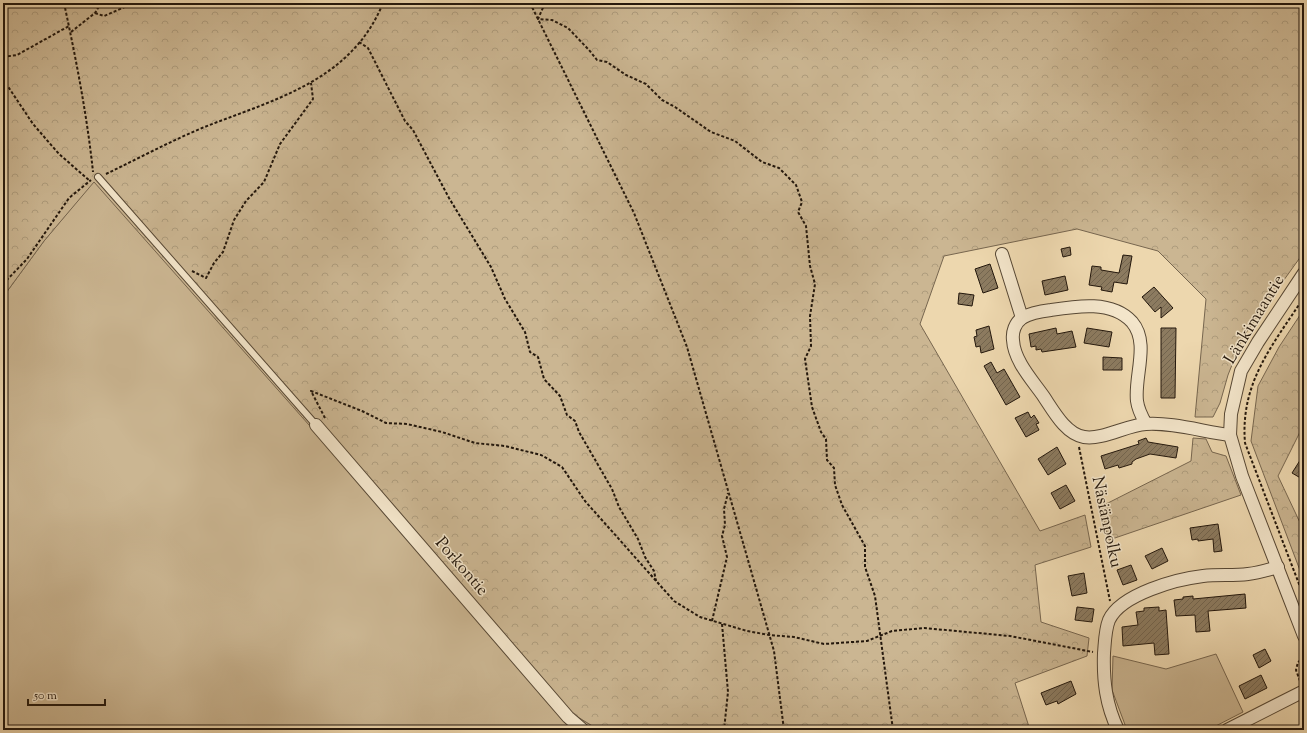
<svg xmlns="http://www.w3.org/2000/svg" width="1307" height="733" viewBox="0 0 1307 733" font-family="'Sorts Mill Goudy',serif">
<style>
.green{fill:#cbb692;stroke:#77664f}
.forest{fill:url(#forest-crowns);stroke:#77664f}
.building{fill:url(#building-hatch);stroke:#23170c}
.lines{fill:none;stroke-linecap:round;stroke-linejoin:round}
.service-casing{stroke:#564734;stroke-width:8}
.minor-casing{stroke:#564734;stroke-width:14}
.path{stroke:#23170c;stroke-width:2;stroke-dasharray:3 2;stroke-linecap:butt}
.service{stroke:#f3e5ca;stroke-width:6}
.minor{stroke:#f3e5ca;stroke-width:12}
.labels{text-anchor:middle;dominant-baseline:central;stroke-width:3;stroke-linejoin:round;paint-order:stroke}
.street-label{font-size:17px;fill:#23170c;stroke:#f3e5ca}
</style>
<defs>
<pattern id="forest-crowns" width="20" height="18" patternUnits="userSpaceOnUse"><rect width="20" height="18" fill="#cbb692"/><path d="M2 6a3 3 0 1 1 6 0M12 15a3 3 0 1 1 6 0" fill="none" stroke="#ae9c7d"/></pattern>
<pattern id="building-hatch" width="6" height="6" patternUnits="userSpaceOnUse"><rect width="6" height="6" fill="#8c7b60"/><path d="M-1 1l2-2M0 6l6-6M5 7l2-2" fill="none" stroke="#72644e"/></pattern>
</defs>
<rect width="100%" height="100%" fill="#edd7ae"/>
<filter id="stains"><feTurbulence type="fractalNoise" baseFrequency=".005" numOctaves="4"/><feColorMatrix values="0 0 0 0 .2 0 0 0 0 .09 0 0 0 0 .02 0 0 0 .5 -.17"/></filter>
<radialGradient id="worn" r=".72"><stop offset=".6" stop-color="#630" stop-opacity="0"/><stop offset="1" stop-color="#630" stop-opacity=".3"/></radialGradient>
<g class="green">
<path d="M94,181L555,703L599,730H3V297L44,241Z"/>
<path d="M1216,654L1243,712L1208,730H1127L1112,690L1113,656L1166,669Z"/>
</g>
<g class="forest">
<path d="M3,3H1304V252L1243,337L1228,375L1220,403L1213,417H1195L1206,299L1158,251L1077,229L944,256L920,324L1040,531L1085,515L1091,547L1035,565L1041,622L1089,638L1087,656L1015,683L1030,730H599L555,703L94,182L44,241L3,297Z"/>
<path d="M1304,309V424L1278,476L1304,531V581L1251,441L1258,386L1279,347Z"/>
<path d="M1193,438L1206,439L1212,452L1226,456L1241,495L1109,540L1100,507L1191,461Z"/>
</g>
<g class="building">
<path d="M1070,247L1071,255L1063,257L1061,249Z"/>
<path d="M1123,255L1132,256L1127,284L1114,282L1112,292L1101,290L1102,287L1089,285L1092,266L1101,267V270L1119,273Z"/>
<path d="M990,264L998,288L983,293L975,269Z"/>
<path d="M1065,276L1068,290L1045,295L1042,281Z"/>
<path d="M1154,287L1173,308L1161,318V307L1155,312L1142,297Z"/>
<path d="M959,293L974,295L972,306L958,304Z"/>
<path d="M989,326L994,349L981,353L980,346L976,347L974,337L977,336L976,330Z"/>
<path d="M1056,328L1057,334L1072,331L1076,347L1042,352L1041,349L1036,350V346L1031,347L1029,334Z"/>
<path d="M1087,328L1112,332L1109,347L1084,343Z"/>
<path d="M1161,328H1176L1175,398H1161Z"/>
<path d="M1103,357L1122,358V370H1103Z"/>
<path d="M991,362L997,373L1004,369L1020,397L1006,405L984,366Z"/>
<path d="M1028,412L1031,418L1034,415L1039,423L1036,424L1039,430L1026,437L1015,418Z"/>
<path d="M1146,438L1148,442L1178,447L1176,458L1150,454L1136,459L1132,462V464L1119,468L1118,465L1105,469L1101,456L1139,444L1138,441Z"/>
<path d="M1057,447L1066,464L1048,475L1038,459Z"/>
<path d="M1304,454V480L1292,473Z"/>
<path d="M1066,485L1075,501L1060,509L1051,493Z"/>
<path d="M1218,524L1222,551L1214,552L1213,539L1198,541V539L1192,540L1190,528Z"/>
<path d="M1162,548L1168,561L1152,569L1145,556Z"/>
<path d="M1131,565L1137,580L1123,585L1117,570Z"/>
<path d="M1084,573L1087,593L1072,596L1068,576Z"/>
<path d="M1245,594L1246,608L1208,611L1210,631L1196,632L1195,615L1176,616L1174,600L1183,599V597L1193,596V599Z"/>
<path d="M1077,607L1094,609L1092,622L1075,620Z"/>
<path d="M1159,607V611L1166,610L1169,654L1155,655L1154,643L1123,646L1122,627L1138,625L1136,612L1144,611V608Z"/>
<path d="M1265,649L1271,661L1259,668L1253,655Z"/>
<path d="M1261,675L1267,688L1245,699L1239,686Z"/>
<path d="M1071,681L1076,694L1058,704L1057,701L1046,705L1041,693Z"/>
</g>
<g class="lines">
<g class="service-casing">
<path id="service" d="M98,177L316,425"/>
</g>
<g class="minor-casing">
<g id="minor">
<path d="M1002,254L1022,318"/>
<path d="M1304,273L1258,342L1241,371L1231,414L1230,435L1242,476L1304,636"/>
<path d="M1146,424C1142,417 1138,409 1137,401C1134,376 1150,343 1132,322C1112,300 1076,306 1051,310C1042,311 1030,313 1022,318C1015,323 1012,332 1013,340C1014,361 1033,381 1044,397C1054,412 1066,434 1084,437C1103,440 1127,425 1146,424C1171,422 1205,432 1230,435"/>
<path d="M316,425L568,717L583,730"/>
<path d="M1118,730C1106,705 1103,681 1104,653C1105,642 1105,630 1109,620C1121,594 1177,579 1203,576C1218,574 1233,576 1248,574C1258,573 1268,570 1278,567"/>
<path d="M1227,730L1304,691"/>
</g>
</g>
<g class="path">
<path d="M64,3C76,59 87,115 93,172"/>
<path d="M530,3L634,213L687,347L774,651L784,730"/>
<path d="M545,3L538,19L552,20L568,28L589,50L597,60L607,62L626,75L646,84L662,100L675,107L711,132L735,141L762,162L779,168L796,185L802,202L798,212L806,226L810,266L815,284L810,316L811,346L805,359L812,407L821,432L826,439L827,460L834,468L835,485L842,505L865,546V567L875,596L893,730"/>
<path d="M95,13L104,16L134,3"/>
<path d="M71,32L95,13L101,3"/>
<path d="M359,42L368,48L405,121L413,130L449,198L491,267L505,299L525,332L530,352L538,357L544,379L560,396L567,415L575,421L579,432L612,489L619,507L638,539L645,557L654,571L656,581"/>
<path d="M3,57L17,55L69,26"/>
<path d="M3,79L33,124L59,154L90,181"/>
<path d="M106,174C137,159 169,142 202,128C272,100 351,82 383,3"/>
<path d="M192,271L206,278L214,263L223,252L234,220L246,201L264,182L280,144L313,99L311,83"/>
<path d="M3,284L27,259L69,198L91,180"/>
<path d="M1304,297C1273,345 1240,382 1245,443L1304,597"/>
<path d="M325,418L311,391L362,411L386,423L407,424L442,432L475,443L505,446L541,455L562,467L585,501L674,601L700,617L747,631L769,635L794,637L824,644L867,641L892,631L924,628L1010,636L1093,652"/>
<path d="M1079,447L1110,601"/>
<path d="M712,621L727,557L722,536L725,525L724,509L728,493"/>
<path d="M722,624L728,692L724,730"/>
<path d="M1300,681L1296,670L1298,662L1304,658"/>
</g>
<use href="#service" class="service"/>
<use href="#minor" class="minor"/>
</g>
<g class="labels">
<g class="street-label">
<text transform="translate(1255 320) rotate(-59)">Länkimaantie</text>
<text transform="translate(1106 522) rotate(78)">Näsiänpolku</text>
<text transform="translate(461 567) rotate(49)">Porkontie</text>
</g>
</g>
<rect width="1307" height="733" fill="none" stroke="#edd7ae" stroke-width="16"/>
<rect x="4" y="4" width="1299" height="725" fill="none" stroke="#23170c" stroke-width="2"/>
<rect x="8" y="8" width="1291" height="717" fill="none" stroke="#23170c"/>
<path d="M28 699v6h77v-6" fill="none" stroke="#23170c" stroke-width="2"/>
<text x="34" y="699" font-size="12" fill="#23170c" stroke="#f3e5ca" stroke-width="3" paint-order="stroke">50 m</text>
<rect width="100%" height="100%" filter="url(#stains)"/>
<rect width="100%" height="100%" fill="url(#worn)"/>
</svg>
